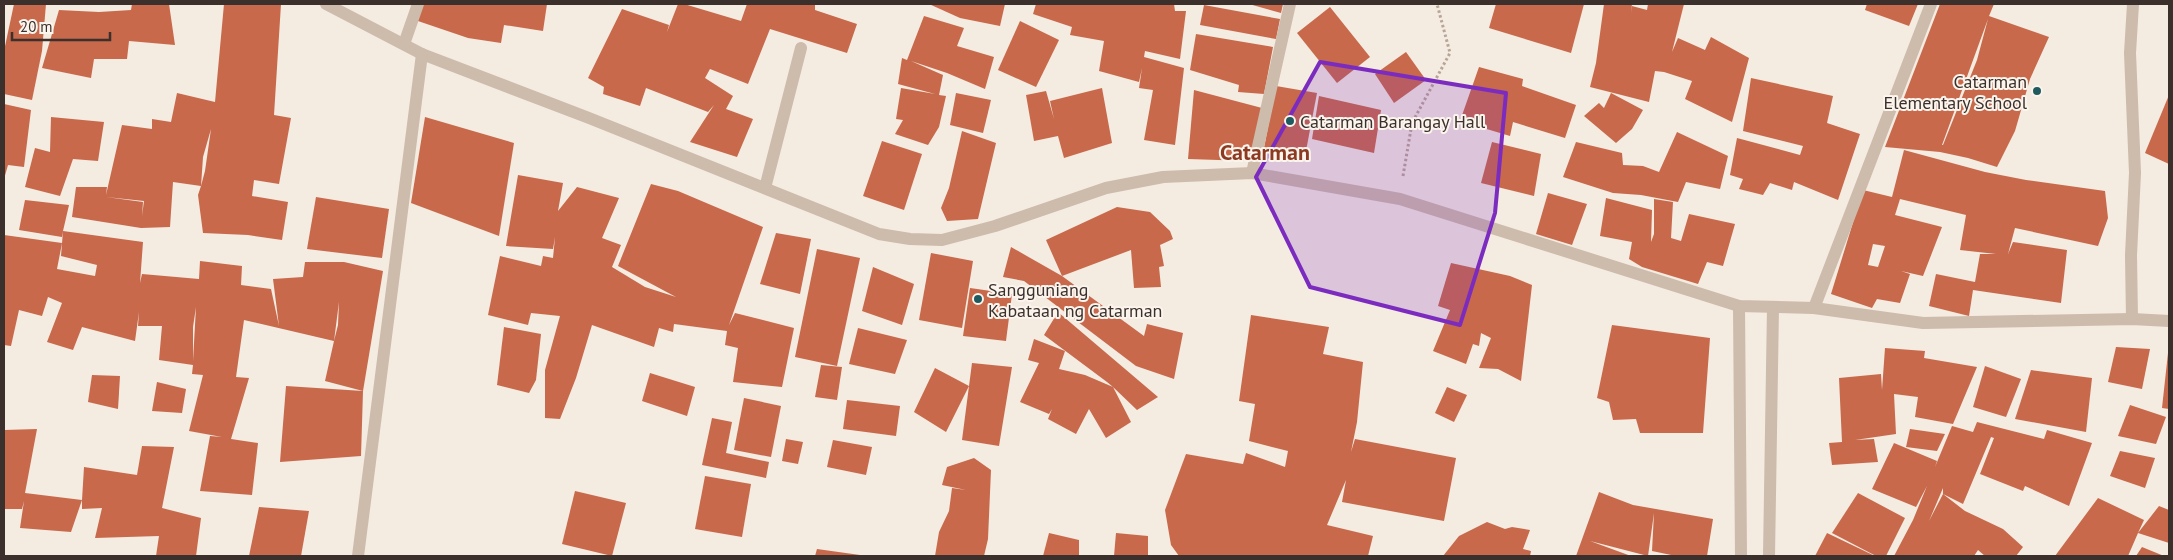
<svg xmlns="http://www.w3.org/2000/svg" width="2173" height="560" viewBox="0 0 2173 560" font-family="'PT Sans',sans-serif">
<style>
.building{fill:#c8694b;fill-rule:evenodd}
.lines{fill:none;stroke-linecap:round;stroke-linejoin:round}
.path{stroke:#b9a596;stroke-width:3;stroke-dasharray:2.5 2.5;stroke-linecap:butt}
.lane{stroke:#cdbbac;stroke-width:12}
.street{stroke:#cdbbac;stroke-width:12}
.marked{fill:#7b2cbf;fill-opacity:0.2;stroke:#7b2cbf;stroke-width:4;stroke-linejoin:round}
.poi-dot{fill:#1f5a5e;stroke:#fbf5ee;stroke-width:2}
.labels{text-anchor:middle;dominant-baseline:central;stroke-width:4;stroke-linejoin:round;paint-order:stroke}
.poi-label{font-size:18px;fill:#3b302b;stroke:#fbf5ee;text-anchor:start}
.district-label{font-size:22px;font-weight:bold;fill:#8c3b22;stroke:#fbf5ee}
</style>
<rect width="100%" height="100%" fill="#f4ebe1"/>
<g class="building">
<path d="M14,4H46L42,51L32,100L4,94V51Z"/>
<path d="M132,4H169L175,45L129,41L127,59H94L91,78L42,68L59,10L99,12L131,10Z"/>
<path d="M224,4H281L274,115L291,118L279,184L254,180L252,196L288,202L282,240L248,235L203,233L198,195L201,186L173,182L170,227L141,228L72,217L76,187H107L106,195L122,125L152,129V119L171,122L177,93L215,102ZM211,129L205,171L201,186L203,157ZM106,197L144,201L142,216L143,202Z"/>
<path d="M421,4H547L543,31L504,25L501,43L468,38L415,20Z"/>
<path d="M678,4H684L741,21L747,4H815V10L857,24L847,53L770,29L748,84L710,69L705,78L733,96L726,109L753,119L737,157L690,142L714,105L708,112L646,88L640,106L603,94L604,87L588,78L622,9L669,25L667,32Z"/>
<path d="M929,4H1005L1000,26L960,18Z"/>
<path d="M1036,4H1174L1175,11H1186L1180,59L1145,51L1144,57L1184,68L1175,145L1144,140L1153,90L1139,88L1142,68L1139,82L1099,71L1104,41L1070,35L1072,27L1033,14Z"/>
<path d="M1249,4H1283L1281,13Z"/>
<path d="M1496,4H1584L1571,53L1489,28Z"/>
<path d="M1604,4H1632L1631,13L1632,6L1647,10L1648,4H1684L1672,52L1678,38L1705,50L1711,37L1749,58L1732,122L1685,99L1692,81L1664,72L1655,71L1649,102L1590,87L1596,63Z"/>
<path d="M1867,4H1918L1909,26L1865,10Z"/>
<path d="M1940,4H1994L1989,16L2049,37L2030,79L2015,131L1997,167L1968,158L1940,152L1885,147ZM1988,19L1977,60L1943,145H1942Z"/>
<path d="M1204,5L1280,19L1276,39L1200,25Z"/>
<path d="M1330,7L1370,57L1337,83L1297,33Z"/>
<path d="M924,16L964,28L957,46L994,57L985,89L947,73L911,61L943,75L939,95L946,96L939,127L928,145L895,134L903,120L896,119L901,88L935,94L898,84L902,58L907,60Z"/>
<path d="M1020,21L1059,40L1036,87L998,70Z"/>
<path d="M1196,34L1273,47L1264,94L1238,92L1239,85L1190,70Z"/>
<path d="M1406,52L1426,80L1394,103L1375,74Z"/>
<path d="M1479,67L1523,79L1522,86L1576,105L1565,138L1513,122L1510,136L1460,121Z"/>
<path d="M1751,78L1833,96L1827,123L1860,134L1838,200L1794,182L1792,190L1770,183L1763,195L1739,189L1743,179L1730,175L1737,138L1800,155L1803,146L1743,131Z"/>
<path d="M1276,86L1317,93L1305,156L1264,148Z"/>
<path d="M1102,88L1112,143L1064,158L1058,136L1034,141L1026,95L1046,91L1054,119L1050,101Z"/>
<path d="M1194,90L1262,108L1249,161L1188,159Z"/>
<path d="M956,93L991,100L983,133L950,125Z"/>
<path d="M1611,93L1643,110L1632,129L1616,143L1584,116L1599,103L1604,108Z"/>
<path d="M2169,95V164L2145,153Z"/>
<path d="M1319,96L1381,110L1374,153L1312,139Z"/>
<path d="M4,104L31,110L24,167L8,165L4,179Z"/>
<path d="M51,117L104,122L98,161L73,159L60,196L25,187L35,148L50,152Z"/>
<path d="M425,117L514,143L499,236L411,203Z"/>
<path d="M962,131L996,143L978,219L947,221L941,208L949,188Z"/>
<path d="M1677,132L1728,156L1720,189L1686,182L1678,202L1641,195L1613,193L1563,177L1576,142L1622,153L1623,165L1643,166L1659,172Z"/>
<path d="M882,141L922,154L904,210L863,196Z"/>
<path d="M1492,142L1541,154L1534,196L1481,183Z"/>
<path d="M1904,150L1985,172L2026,180L2105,191L2108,218L2098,246L2015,228L2008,254L2013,242L2067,250L2061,303L1973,290L1969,316L1929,306L1936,274L1975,282L1980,254H1996L1960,250L1966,215L1900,199L1895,215L1942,227L1923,276L1901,271L1910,274L1900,303L1877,299L1872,308L1831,294L1863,190L1892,197ZM1873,244L1885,246L1878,267L1868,265Z"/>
<path d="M518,175L563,183L558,211L577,187L619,198L602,238L621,245L612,267L645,287L676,297L618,266L651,184L678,191L763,227L729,325L735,313L794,328L782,387L733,382L738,348L725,345L727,331L674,324L673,332L659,328L654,347L592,325L576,378L560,419L545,418V370L560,316L531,313L528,325L488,315L500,256L541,266L543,256L553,258L555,237L553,249L506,246Z"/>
<path d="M1548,193L1587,204L1572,245L1536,234Z"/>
<path d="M316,197L389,209L382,258L307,249Z"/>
<path d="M1606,198L1652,210L1651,242L1654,234V199L1673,202L1671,238L1681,241L1689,214L1735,224L1723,266L1707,262L1698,284L1642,267L1629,259L1632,242L1600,236Z"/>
<path d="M25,200L69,205L63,231L143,242L140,283L142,274L199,279L200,261L242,266L241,285L271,289L279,326L273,279L303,277L305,262H344L383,271L363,391L361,456L280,462L286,386L363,391L325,381L334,341L244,320L236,377L249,378L231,439L258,443L252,495L200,491L210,436L222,437L189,431L203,375L192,374L193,365L159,360L162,326H138L139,312L135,341L82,327L73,350L47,342L62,303L48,297L42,316L19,310L11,346L4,345V235L62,243L57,269L95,276L97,265L61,256L63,231L62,237L19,230ZM339,302L338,325L334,341ZM196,307L193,361V327Z"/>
<path d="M1117,207L1150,212L1170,231L1173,239L1160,245L1164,266L1159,267L1161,287L1134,288L1131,250L1062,276L1046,240Z"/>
<path d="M776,233L811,239L800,294L760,284Z"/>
<path d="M1011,247L1062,276L1144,336L1147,324L1183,333L1174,379L1136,366L1024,281L1003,277Z"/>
<path d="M817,249L860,258L837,366L795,357Z"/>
<path d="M931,253L973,261L962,328L919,320Z"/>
<path d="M1451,263L1510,276L1532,285L1521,381L1498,369L1479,368L1491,338L1481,333L1479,346L1473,344L1466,364L1433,351L1450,310L1438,306Z"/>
<path d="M873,267L914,284L902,325L862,311Z"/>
<path d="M970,288L1012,294L1006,341L963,336Z"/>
<path d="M1058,312L1158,397L1137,410L1113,387L1131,422L1106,438L1089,409L1076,434L1048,419L1052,409L1049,414L1020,402L1039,363L1028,360L1034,339L1065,351L1059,369L1085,375L1113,387L1107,382L1044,335Z"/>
<path d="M1251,315L1329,327L1323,354L1363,362L1357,422L1351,452L1355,439L1456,458L1444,521L1342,502L1346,480L1327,525L1373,536L1368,556H1179L1171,545L1165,510L1186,454L1243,464L1246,453L1285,467L1288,451L1249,441L1255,404L1239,401Z"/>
<path d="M1612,325L1710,338L1703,433H1640L1636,419L1613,420L1609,402L1597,398Z"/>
<path d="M504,327L541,334L536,380L529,393L497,385Z"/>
<path d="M858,328L907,340L895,374L849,364Z"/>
<path d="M2116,347L2150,349L2142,389L2108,382Z"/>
<path d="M1885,348L1925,351L1924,358L1977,367L1953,424L1915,417L1918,397L1894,394L1896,434L1855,440L1874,439L1878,462L1832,465L1829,443L1842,442L1839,378L1881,374L1882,390Z"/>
<path d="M2168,353L2169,354V409L2162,408Z"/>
<path d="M972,363L1012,367L999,446L962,440L969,386L946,432L914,412L935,368L969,386Z"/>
<path d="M821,365L842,367L837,400L815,397Z"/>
<path d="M1985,366L2021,379L2006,417L1973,407Z"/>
<path d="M2031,370L2092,378L2086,432L2015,419Z"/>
<path d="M650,373L695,387L687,416L642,401Z"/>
<path d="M92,375L120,376L118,409L88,402Z"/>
<path d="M157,382L186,389L182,413L152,411Z"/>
<path d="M1447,387L1467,395L1454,422L1435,413Z"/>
<path d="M744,398L781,406L771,457L734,450Z"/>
<path d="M847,400L900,406L896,436L843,429Z"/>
<path d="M2130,405L2166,417L2156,444L2118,436Z"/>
<path d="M712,418L732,422L726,453L769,462L766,478L702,465Z"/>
<path d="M1977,422L2044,439L2047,430L2092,443L2069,506L2025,486L2023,491L1980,474L1994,438L1991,437L1963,504L1943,494V488L1929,521L1943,494L1965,511L2003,529L2023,547L2016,556H1985L1978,550L1974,556H1894L1913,520L1927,486L1916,507L1872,489L1894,443L1937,461L1935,467L1952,426L1973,432Z"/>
<path d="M37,429L25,493L82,500L84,467L137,475L142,446L174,447L162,508L201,518L196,556H156L159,536L95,538L102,508L82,509V500L71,532L20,528L24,501L22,509H4V430Z"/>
<path d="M1910,429L1945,434L1937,451L1906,447Z"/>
<path d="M786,439L803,442L798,464L782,461Z"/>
<path d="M833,440L872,447L866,475L827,467Z"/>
<path d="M2120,451L2155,458L2145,488L2110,476Z"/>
<path d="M974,458L991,470L988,539L984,556H935L939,532L949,511L952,488L966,490L942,485L947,467Z"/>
<path d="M705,476L751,484L742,537L695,529Z"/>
<path d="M575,491L626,503L612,556L562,544Z"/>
<path d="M1599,492L1633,505L1713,519L1707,556H1676L1652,551L1654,513L1648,556L1590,541L1631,556H1576Z"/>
<path d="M1858,493L1905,518L1886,556H1876L1832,533Z"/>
<path d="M2098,498L2144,520L2138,533L2159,506L2169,510V543L2138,533L2128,556H2055Z"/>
<path d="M259,507L309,511L301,556H249Z"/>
<path d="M1487,522L1505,529L1512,527L1530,530L1523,549L1531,551L1530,556H1443L1459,536Z"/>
<path d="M1049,533L1079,540V556H1043Z"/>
<path d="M1116,533L1148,536V556H1114Z"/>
<path d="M1827,533L1875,556H1815Z"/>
<path d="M2142,547L2164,556H2136Z"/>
<path d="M817,549L860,555L859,556H815Z"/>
</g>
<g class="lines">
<path class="path" d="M1403,176L1412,123L1450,53L1437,4"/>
<g class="lane">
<path d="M765,188L801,48"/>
<path d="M2132,319L2131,255L2135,173L2130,53L2133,4"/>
</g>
<g class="street">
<path d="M326,4L422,54L589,118L879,234L910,239L942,240L995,226L1106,188L1163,177L1252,173L1400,199L1739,306L1814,308L1923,323L2132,319L2169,321"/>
<path d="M404,44L418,4"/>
<path d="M1252,173L1290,4"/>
<path d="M1739,306L1741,556"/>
<path d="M1814,308L1931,4"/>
<path d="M358,556L422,54"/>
<path d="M1769,556L1773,307"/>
</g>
</g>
<path class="marked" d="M1320,62L1506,93L1495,213L1460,325L1310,287L1256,177Z"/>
<g class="poi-dot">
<circle cx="2037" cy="91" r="5"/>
<circle cx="1290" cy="121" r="5"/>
<circle cx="978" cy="299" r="5"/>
</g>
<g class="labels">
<g class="poi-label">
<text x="2027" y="81" text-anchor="end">Catarman<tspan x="2027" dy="21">Elementary School</tspan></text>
<text x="1300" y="121">Catarman Barangay Hall</text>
<text x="988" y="289">Sangguniang<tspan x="988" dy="21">Kabataan ng Catarman</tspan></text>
</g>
<g class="district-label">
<text x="1265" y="152">Catarman</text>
</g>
</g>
<rect width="2173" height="560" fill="none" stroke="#3b302b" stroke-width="10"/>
<path d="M12 32v8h98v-8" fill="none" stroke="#3b302b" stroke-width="2.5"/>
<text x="20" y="32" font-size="15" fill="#3b302b" stroke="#fbf5ee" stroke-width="4" paint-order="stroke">20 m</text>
</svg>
